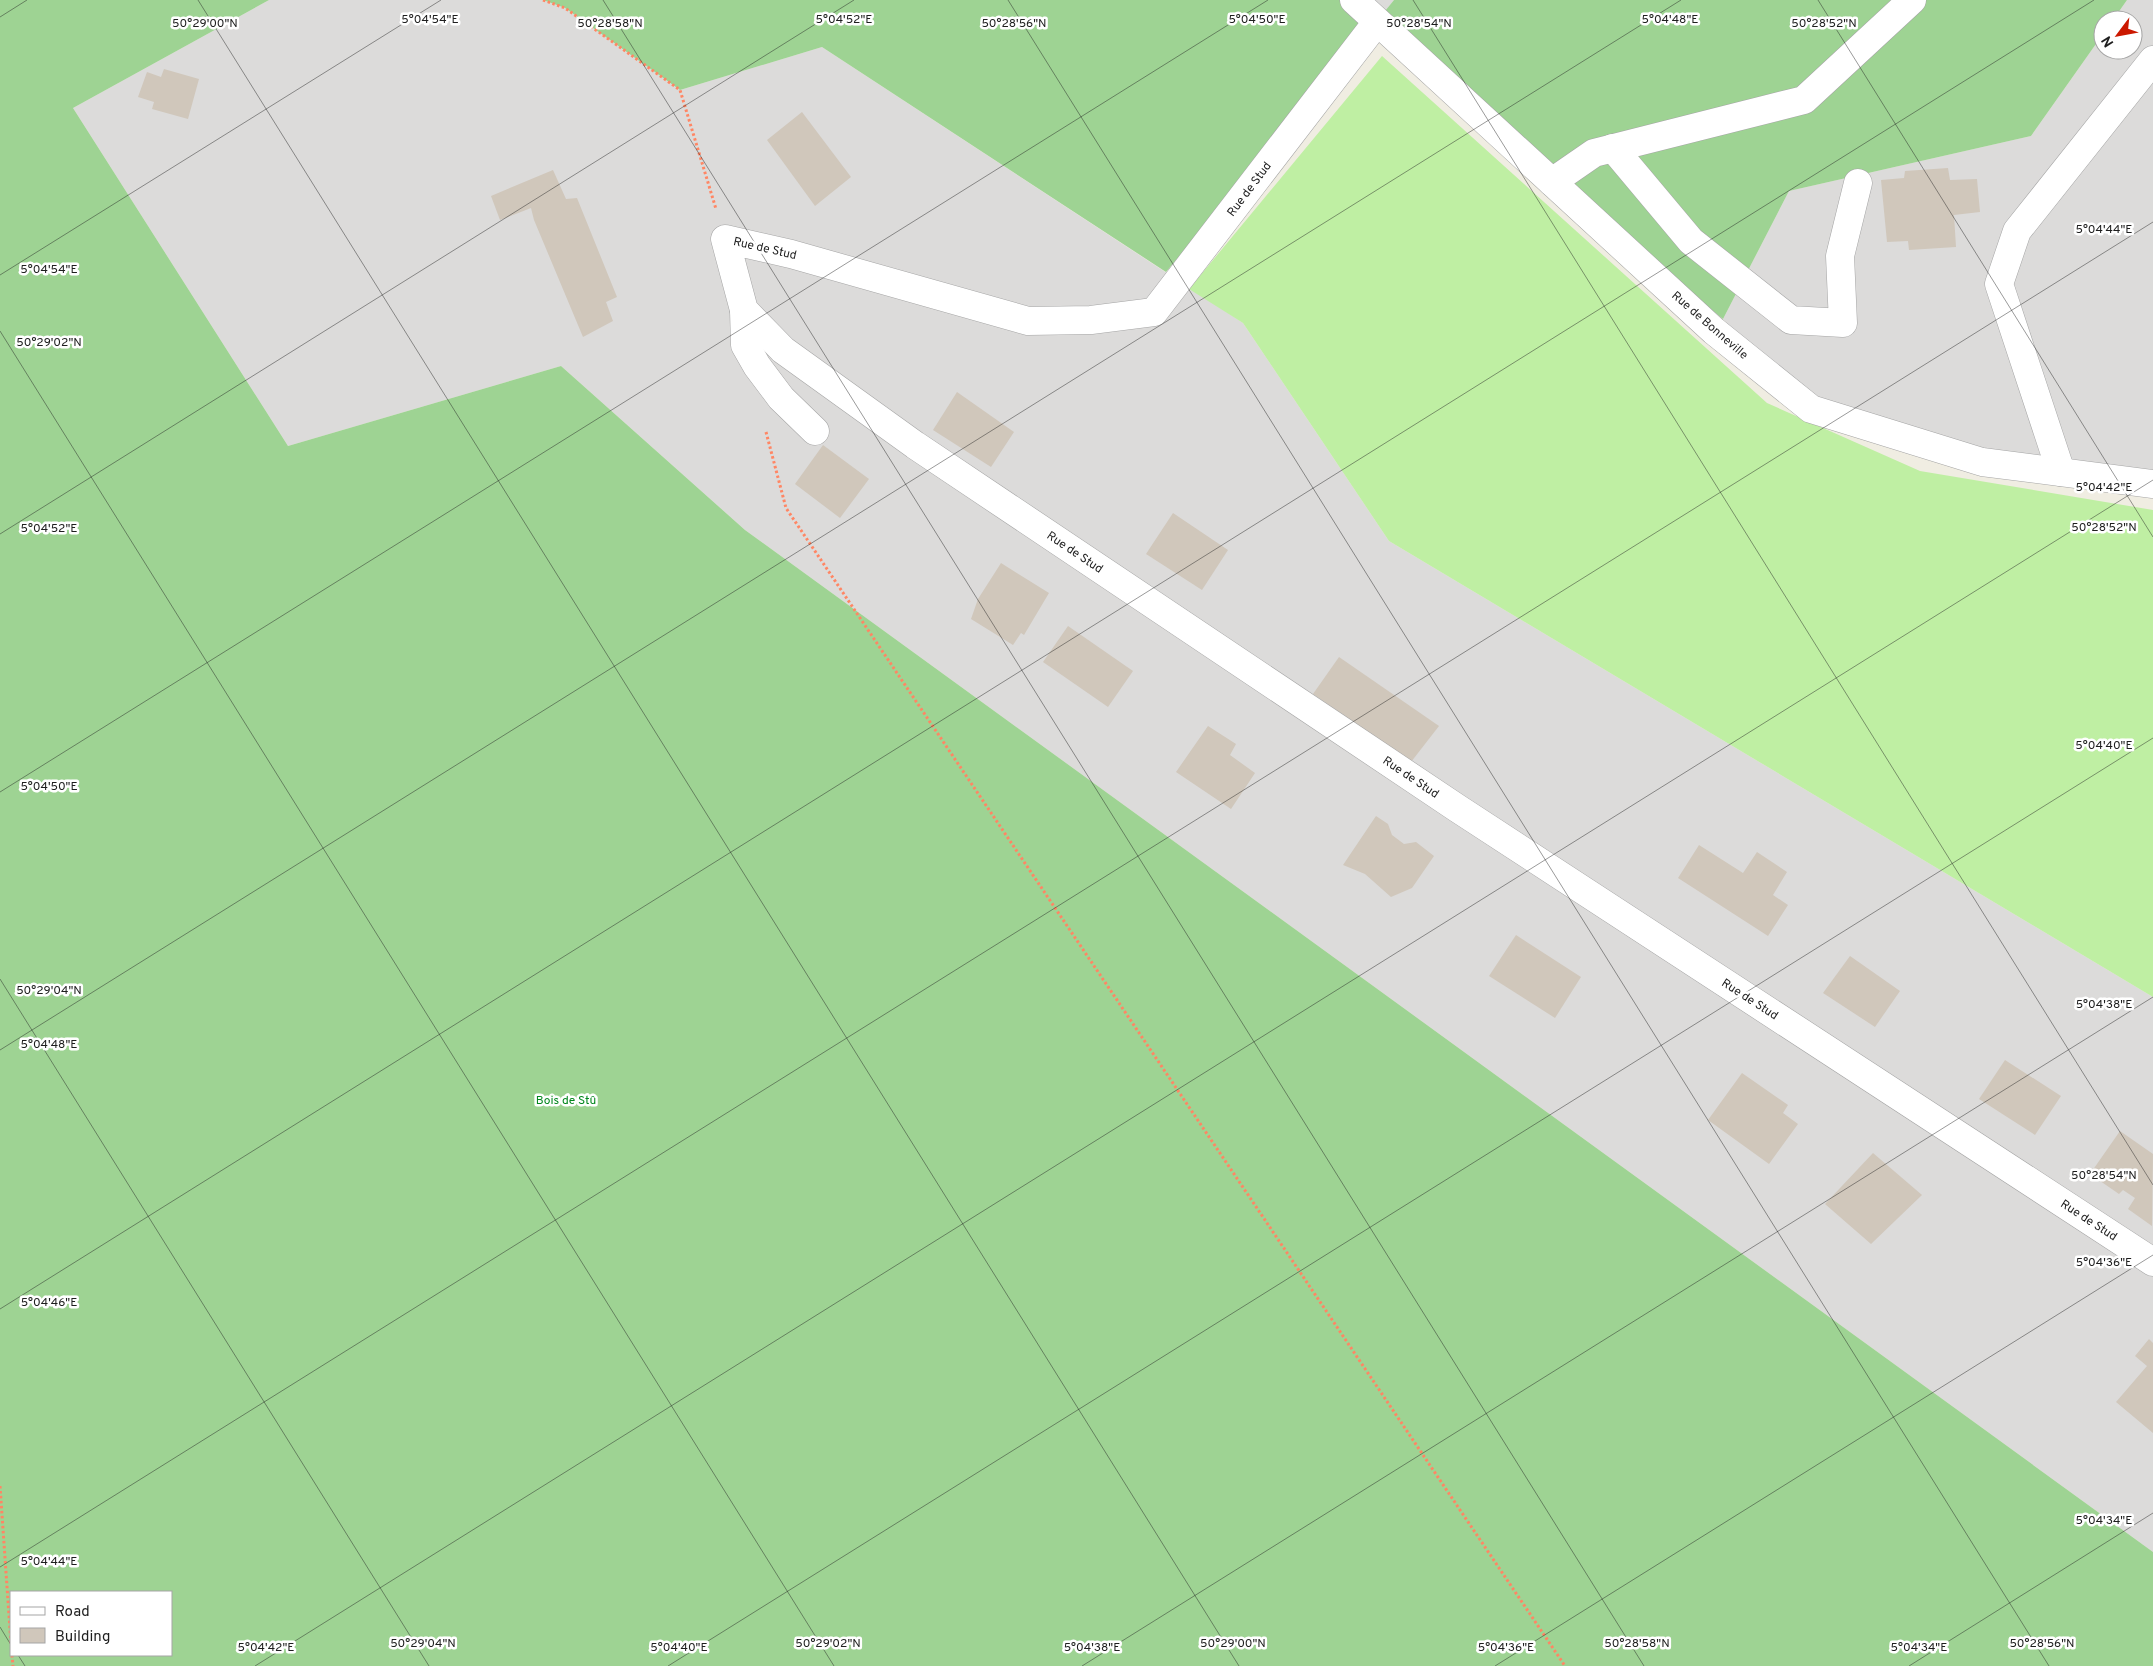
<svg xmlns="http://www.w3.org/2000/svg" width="2153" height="1666" font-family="Overpass,sans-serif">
<rect width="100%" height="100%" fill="#f0ede2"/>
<g fill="#dcdbda">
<path d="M269 0H543L565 8 680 90 822 47 1243 323 1389 541 2153 997V1552L745 530 561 366 288 446 73 108Z"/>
<path d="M1354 0H1394L1377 22Z"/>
<path d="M2127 0H2153V484L1982 462 1811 409 1723 319 1789 191 2031 136 2103 34V50H2133V20H2113Z"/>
</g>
<path fill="#bfefa3" d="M1382 56 1767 403 1920 471 2153 510V997L1389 541 1243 323 1189 289Z"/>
<g fill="#9ed393" fill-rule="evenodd">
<path d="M0 0H269L73 108 288 446 561 366 745 530 2153 1552V1666H0ZM171 1592V1655H11V1592Z"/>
<path d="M543 0H1354L1377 21 1394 0H2127L2113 20H2103V34L2031 136 1789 191 1723 319 1552 182 1377 22 1166 272 822 47 680 90 565 8Z"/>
</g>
<g fill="#d0c7bb">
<path d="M164 69 199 79 188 119 152 109 154 102 138 97 147 72 161 77Z"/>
<path d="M802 112 851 177 815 206 767 140Z"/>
<path d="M1948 168 1950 180 1977 179 1980 212 1954 215 1956 247 1909 250 1908 241 1887 242 1881 180 1904 178 1905 171Z"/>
<path d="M553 170 566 199 577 198 617 297 606 302 613 321 583 337 534 220 531 208 500 220 491 196Z"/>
<path d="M957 392 1014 432 991 467 933 430Z"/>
<path d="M823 445 869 479 840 518 795 484Z"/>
<path d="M1173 513 1228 550 1202 590 1146 554Z"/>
<path d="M1001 563 1049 593 1024 635 1021 633 1013 645 971 619 978 599Z"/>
<path d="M1068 626 1133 671 1108 707 1043 662Z"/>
<path d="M1339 657 1439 726 1411 762 1313 694Z"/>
<path d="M1208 726 1236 744 1230 755 1255 773 1231 809 1176 772Z"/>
<path d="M1376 816 1388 824 1392 835 1404 844 1416 842 1434 856 1412 888 1391 897 1365 874 1343 865Z"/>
<path d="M1699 845 1743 873 1757 852 1787 872 1773 895 1788 905 1768 936 1678 878Z"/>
<path d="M1516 935 1581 977 1555 1018 1489 976Z"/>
<path d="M1850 956 1900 991 1875 1027 1823 993Z"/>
<path d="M2005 1060 2061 1096 2035 1135 1979 1099Z"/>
<path d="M1742 1073 1788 1105 1783 1113 1798 1124 1769 1164 1708 1120Z"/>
<path d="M2120 1131 2153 1154 2152 1226 2128 1209 2135 1198 2123 1190 2119 1194 2090 1174Z"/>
<path d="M1873 1153 1922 1195 1871 1244 1825 1204Z"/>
<path d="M2149 1339 2153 1343V1433L2116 1402 2147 1366 2135 1356Z"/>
</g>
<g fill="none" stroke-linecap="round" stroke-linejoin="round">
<g stroke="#a5a5a5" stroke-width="29">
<g id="minor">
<path d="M1354 0 1714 331 1811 409 1982 462 2153 484"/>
<path d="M1377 22 1154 312 1091 320 1028 321 791 254 725 239 744 310 783 350 915 445 1457 808 2153 1262"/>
<path d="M1613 148 1691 241 1791 320 1843 323 1840 256 1858 183"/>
<path d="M1552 182 1594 153 1804 100 1912 0"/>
<path d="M744 310 745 345 757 366 781 398 815 431"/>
<path d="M2061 472 1999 284 2017 231 2153 60"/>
</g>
</g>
<g stroke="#ff8664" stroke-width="3" stroke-dasharray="2.5 2.5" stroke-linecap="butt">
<path d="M543 0 565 8 680 90 716 209"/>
<path d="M766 432 786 508 1565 1666"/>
<path d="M0 1486 11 1644"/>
<path d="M12 1655 13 1666"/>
</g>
<use href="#minor" stroke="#fff" stroke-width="28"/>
</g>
<path fill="none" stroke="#1e1e1e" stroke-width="1" stroke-opacity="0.45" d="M198 0 1239 1666M603 0 1644 1666M1008 0 2049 1666M1413 0 2153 1185M1818 0 2153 537M0 17 27 0M0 275 441 0M0 331 834 1666M0 534 854 0M0 792 1268 0M0 979 429 1666M0 1050 1681 0M0 1309 2094 0M0 1567 2153 222M0 1627 11 1645M18 1655 25 1666M255 1666 2153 480M668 1666 2153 738M1082 1666 2153 997M1495 1666 2153 1255M1909 1666 2153 1513"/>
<g text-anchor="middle" stroke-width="5" stroke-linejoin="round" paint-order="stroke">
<g font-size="12" fill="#1e1e1e" stroke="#fff">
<text transform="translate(1249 189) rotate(-53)" y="4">Rue de Stud</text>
<text transform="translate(765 248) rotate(13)" y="4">Rue de Stud</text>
<text transform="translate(1710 325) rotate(41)" y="4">Rue de Bonneville</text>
<text transform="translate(1075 552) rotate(34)" y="4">Rue de Stud</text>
<text transform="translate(1411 777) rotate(34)" y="4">Rue de Stud</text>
<text transform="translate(1750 999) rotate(33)" y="4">Rue de Stud</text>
<text transform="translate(2089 1220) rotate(33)" y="4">Rue de Stud</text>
</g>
<g font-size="12" fill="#01861c" stroke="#fff">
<text x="566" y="1104">Bois de Stû</text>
</g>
</g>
<g font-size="12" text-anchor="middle" fill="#1e1e1e" stroke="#fff" stroke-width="5" stroke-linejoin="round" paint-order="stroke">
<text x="430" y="23">5°04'54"E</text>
<text x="844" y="23">5°04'52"E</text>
<text x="1257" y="23">5°04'50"E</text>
<text x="1670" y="23">5°04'48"E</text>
<text x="205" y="27">50°29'00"N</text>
<text x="610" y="27">50°28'58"N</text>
<text x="1014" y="27">50°28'56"N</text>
<text x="1419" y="27">50°28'54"N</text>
<text x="1824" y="27">50°28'52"N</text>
<text x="2104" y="233">5°04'44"E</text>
<text x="49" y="273">5°04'54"E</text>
<text x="49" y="346">50°29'02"N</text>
<text x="2104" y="491">5°04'42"E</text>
<text x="2104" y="531">50°28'52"N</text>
<text x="49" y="532">5°04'52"E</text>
<text x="2104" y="749">5°04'40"E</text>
<text x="49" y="790">5°04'50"E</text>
<text x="49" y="994">50°29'04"N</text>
<text x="2104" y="1008">5°04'38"E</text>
<text x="49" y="1048">5°04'48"E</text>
<text x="2104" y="1179">50°28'54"N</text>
<text x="2104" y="1266">5°04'36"E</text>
<text x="49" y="1306">5°04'46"E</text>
<text x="2104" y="1524">5°04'34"E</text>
<text x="49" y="1565">5°04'44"E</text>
<text x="423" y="1647">50°29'04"N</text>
<text x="828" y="1647">50°29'02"N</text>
<text x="1233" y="1647">50°29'00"N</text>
<text x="1637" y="1647">50°28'58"N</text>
<text x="2042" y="1647">50°28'56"N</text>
<text x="266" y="1651">5°04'42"E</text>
<text x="679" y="1651">5°04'40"E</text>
<text x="1092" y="1651">5°04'38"E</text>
<text x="1506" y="1651">5°04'36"E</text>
<text x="1919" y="1651">5°04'34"E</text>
</g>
<rect x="10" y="1591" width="162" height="65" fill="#ffffff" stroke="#a5a5a5"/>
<rect x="20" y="1607" width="25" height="8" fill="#ffffff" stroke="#a5a5a5"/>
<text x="55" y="1616" font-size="15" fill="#1e1e1e">Road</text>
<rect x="20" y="1628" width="25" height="15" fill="#d0c7bb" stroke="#a5a5a5"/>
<text x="55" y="1641" font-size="15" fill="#1e1e1e">Building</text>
<g transform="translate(2118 35) rotate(238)"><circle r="24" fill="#ffffff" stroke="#a5a5a5"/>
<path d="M0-4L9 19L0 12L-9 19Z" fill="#cb1800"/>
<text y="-8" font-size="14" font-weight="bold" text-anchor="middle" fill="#1e1e1e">N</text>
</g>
</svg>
